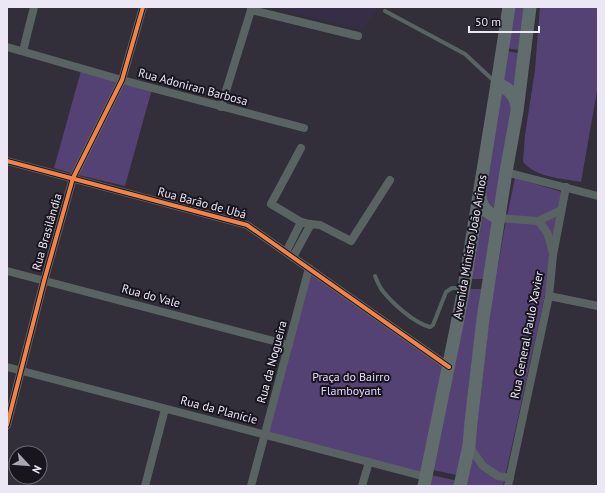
<svg xmlns="http://www.w3.org/2000/svg" width="605" height="493" font-family="'PT Sans',sans-serif">
<rect width="100%" height="100%" fill="#322f3a"/>
<path fill="#362e47" d="M273 7H377L363 30Z"/>
<g fill="#554275">
<path d="M512 7H529L524 51 506 48Z"/>
<path d="M540 7H598V85L581 182C561 178 537 178 523 162L525 135 535 70Z"/>
<path d="M506 51 523 54 486 279H469Z"/>
<path d="M81 71 152 89 125 186 74 174 54 168Z"/>
<path d="M515 178 562 192 544 300 503 486H465L488 323 505 226Z"/>
<path d="M309 268 449 367 426 477 265 435Z"/>
<path d="M469 289H485L461 476 429 469Z"/>
<path d="M431 475 458 481 457 486H429Z"/>
</g>
<g fill="none" stroke-linecap="round" stroke-linejoin="round">
<g stroke="#596462" stroke-width="4">
<path d="M385 11 465 54 495 82"/>
<path d="M375 276C377 281 379 286 382 290 392 303 414 323 430 327L433 325 446 292 452 288H461"/>
</g>
<g stroke="#596462" stroke-width="8">
<path d="M251 10 358 36"/>
<path d="M7 47 122 80 304 128"/>
<path d="M23 51 34 7"/>
<path d="M221 107 252 7"/>
<path d="M7 161 247 225 449 367"/>
<path d="M506 172 598 196"/>
<path d="M499 218 538 221 561 210"/>
<path d="M538 221C548 232 549 236 552 250"/>
<path d="M301 222 309 224 320 225 351 241 390 180"/>
<path d="M286 252 301 222 271 204 301 148"/>
<path d="M293 257 311 224"/>
<path d="M7 271 289 345"/>
<path d="M549 296 598 306"/>
<path d="M7 367 426 477"/>
<path d="M7 425 44 281 73 178 122 80 143 7"/>
<path d="M469 446 483 466 498 476 510 478"/>
<path d="M145 486 165 409"/>
<path d="M251 486 309 268"/>
<path d="M362 486 369 462"/>
<path d="M508 486 549 296 553 255 566 187"/>
</g>
<g stroke="#616d6d" stroke-width="13">
<path d="M497 84C509 88 516 95 517 107"/>
<path d="M480 195C480 207 488 214 499 218"/>
<path d="M424 486 456 329 464 288 497 84 509 7"/>
<path d="M460 486 469 446 471 422 483 319 506 172 517 111 530 7"/>
</g>
<g stroke="#18151e" stroke-width="6">
<g id="cycleway">
<path d="M7 161 247 225 449 367"/>
<path d="M7 425 44 281 73 178 122 80 143 7"/>
</g>
</g>
<use href="#cycleway" stroke="#f48246" stroke-width="4"/>
</g>
<g text-anchor="middle" stroke-width="4" stroke-linejoin="round" paint-order="stroke">
<g font-size="12" fill="#ebe7f4" stroke="#18151e">
<text transform="translate(193 87) rotate(15)" y="4">Rua Adoniran Barbosa</text>
<text transform="translate(202 203) rotate(15)" y="4">Rua Barão de Ubá</text>
<text transform="translate(47 232) rotate(-74)" y="4">Rua Brasilândia</text>
<text transform="translate(470 247) rotate(-80)" y="4">Avenida Ministro João Arinos</text>
<text transform="translate(151 296) rotate(15)" y="4">Rua do Vale</text>
<text transform="translate(527 335) rotate(-79)" y="4">Rua General Paulo Xavier</text>
<text transform="translate(272 362) rotate(-75)" y="4">Rua da Nogueira</text>
<text transform="translate(219 410) rotate(15)" y="4">Rua da Planície</text>
</g>
<g font-size="12" fill="#e4d9fe" stroke="#18151e">
<text x="351" y="381">Praça do Bairro<tspan x="351" dy="14">Flamboyant</tspan></text>
</g>
</g>
<rect width="605" height="493" fill="none" stroke="#ebe7f4" stroke-width="16"/>
<g transform="translate(28 465) rotate(116)"><circle r="19" fill="#18151e" stroke="#6c6974"/>
<path d="M0-3L7 15L0 10L-7 15Z" fill="#aaa7b3"/>
<text y="-6" font-size="11" font-weight="bold" text-anchor="middle" fill="#ebe7f4">N</text>
</g>
<path d="M469 26v6h70v-6" fill="none" stroke="#ebe7f4" stroke-width="2"/>
<text x="475" y="26" font-size="12" fill="#ebe7f4" stroke="#18151e" stroke-width="3" paint-order="stroke">50 m</text>
</svg>
